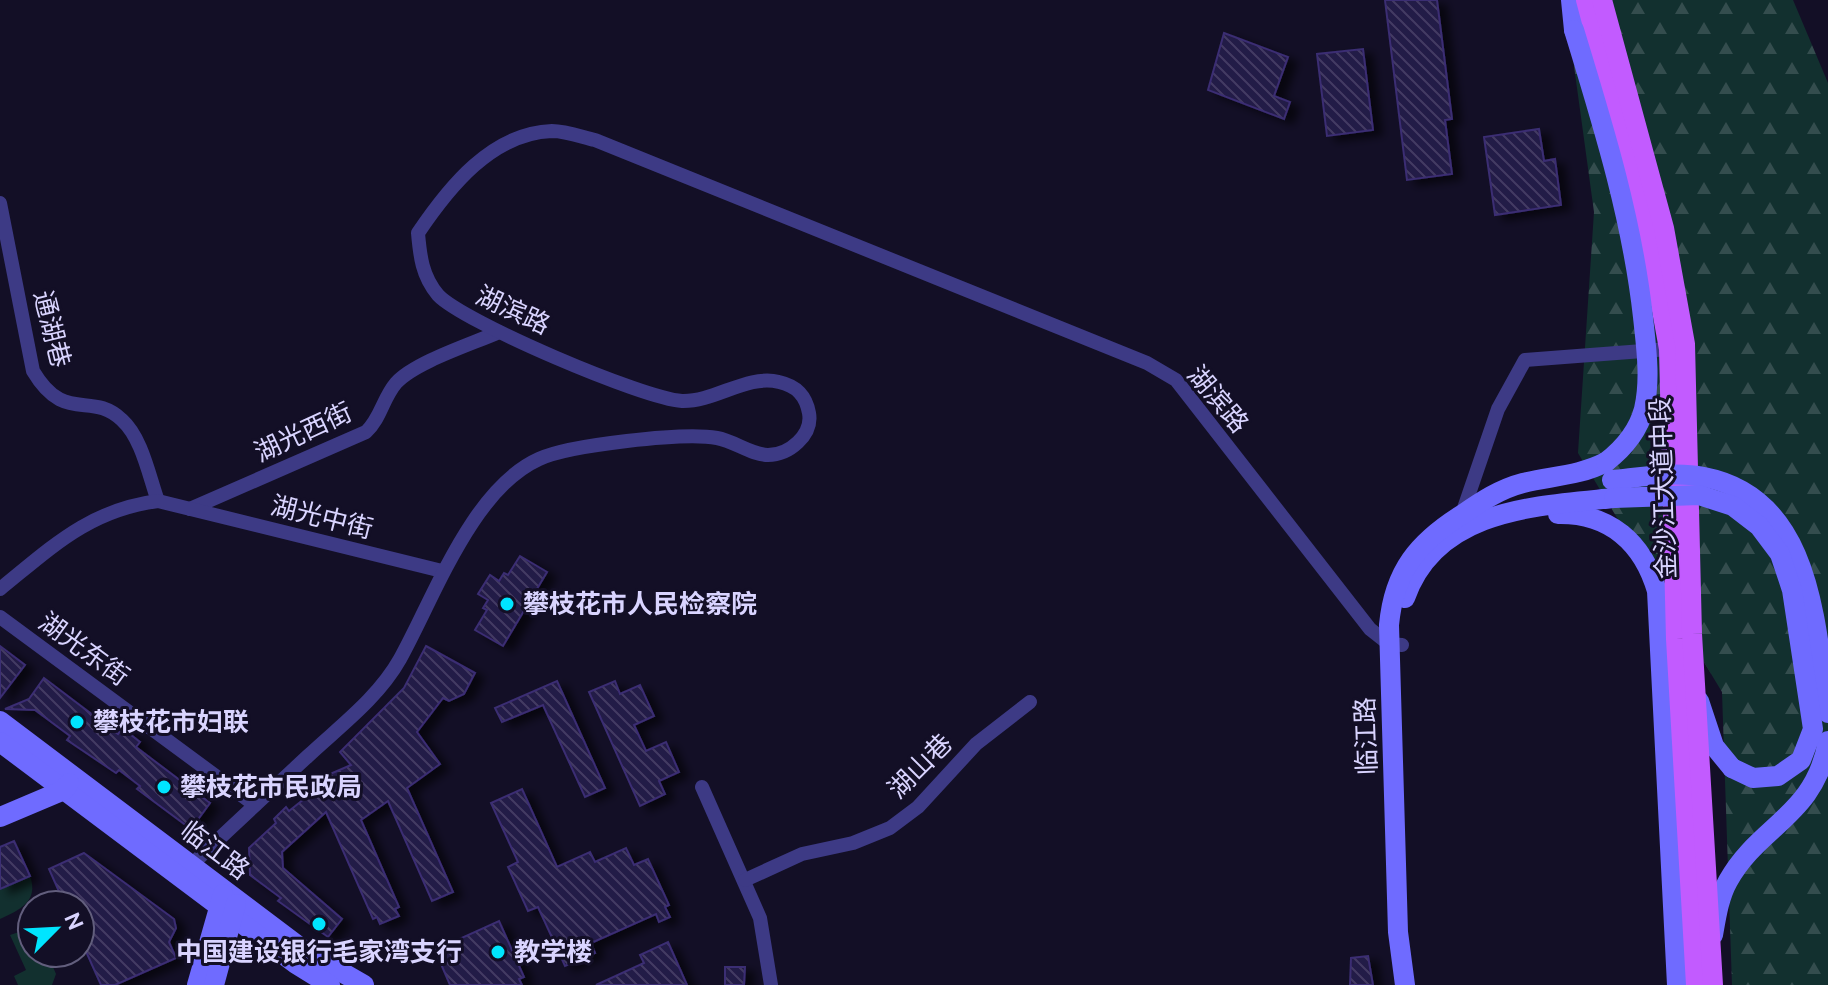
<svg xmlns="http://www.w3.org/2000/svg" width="1828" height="985" font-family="Ubuntu,'Noto Sans SC',sans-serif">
<defs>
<pattern id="forest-firs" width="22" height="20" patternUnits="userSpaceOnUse" patternTransform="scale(2)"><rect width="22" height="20" fill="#12302f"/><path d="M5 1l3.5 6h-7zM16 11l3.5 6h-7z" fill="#344d4e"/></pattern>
<pattern id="building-back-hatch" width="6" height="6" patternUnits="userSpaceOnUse" patternTransform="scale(2)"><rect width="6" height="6" fill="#241b47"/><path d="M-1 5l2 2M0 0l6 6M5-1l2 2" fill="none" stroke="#433b63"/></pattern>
<filter id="shadow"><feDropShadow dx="9" dy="5" stdDeviation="4" flood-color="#0009"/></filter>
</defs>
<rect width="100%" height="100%" fill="#130f26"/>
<path fill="url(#forest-firs)" d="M1565 0H1793L1828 83V985H1732L1722 692 1578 453 1594 212Z"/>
<g fill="#12302f">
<path d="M30 876C39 901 20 910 0 919V889Z"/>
<path d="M19 932 32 934V953H47L56 974 52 985H18L14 976 26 970 10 935Z"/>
</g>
<g fill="url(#building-back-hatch)" stroke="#3b2d73" stroke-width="2" filter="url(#shadow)">
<path d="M1385 0H1437L1452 119 1445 120 1452 174 1407 180Z"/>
<path d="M1224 33 1288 57 1274 96 1290 102 1284 119 1208 90Z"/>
<path d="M1363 49 1373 130 1327 136 1317 54Z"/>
<path d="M1539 129 1544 161 1555 159 1561 205 1495 215 1484 137Z"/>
<path d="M520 556 547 572 503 646 475 630 487 610 483 608 488 600 478 594 490 575 499 581 504 573 508 575Z"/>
<path d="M0 646 25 665 0 698Z"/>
<path d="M426 646 475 673 464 694 449 701 443 698 417 732 440 764 407 788 453 892 432 901 388 801 361 820 399 907 395 909 399 916 380 924 377 917 373 919 326 812 282 852 283 868 342 919 328 937 278 901 281 898 250 875 249 848 276 823 274 819 286 807 289 811 319 787 316 780 351 765 340 752 404 688Z"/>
<path d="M44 678 118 734 122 728 140 742 136 747 210 803 191 829 137 789 140 786 119 770 116 773 67 740 70 736 35 710 5 709 29 699Z"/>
<path d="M557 681 605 788 585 797 543 705 502 722 495 708Z"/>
<path d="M615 681 620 694 640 685 654 716 634 725 646 751 666 742 679 772 659 781 665 794 640 806 589 692Z"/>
<path d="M522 789 557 867 590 852 595 862 626 848 634 865 648 859 669 905 665 907 670 917 659 922 656 914 591 943 595 953 565 966 538 907 528 911 508 867 518 862 491 803Z"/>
<path d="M14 841 30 876 0 889V847Z"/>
<path d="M84 853 174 919 176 928 169 942 176 958 115 985H101L80 938V905H65L49 869Z"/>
<path d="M499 921 524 977 519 979 522 985H450L435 950Z"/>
<path d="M668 942 687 985H596L644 963 640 955Z"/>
<path d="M1368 956 1373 985H1350L1351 958Z"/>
<path d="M725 967H745L744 985H725Z"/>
</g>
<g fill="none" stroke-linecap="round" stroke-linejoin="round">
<g stroke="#3d3a85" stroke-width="14">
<path d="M0 203 33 371C65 425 91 390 122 420 142 438 149 476 158 501"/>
<path d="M190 509 366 432C381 418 383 398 396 383 415 362 472 344 499 332"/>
<path d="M1462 514 1498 409 1525 360 1669 349"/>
<path d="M0 589C52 547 89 510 158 501L442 571"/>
<path d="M0 617 255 805"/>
<path d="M702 787 760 918 771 985"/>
<path d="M186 870C226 832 267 794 308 756 340 726 378 698 400 659 434 598 472 489 539 459 569 445 684 432 717 438 734 441 752 455 768 455 789 455 813 435 809 413 806 396 797 386 779 382 747 374 715 402 682 401 644 399 463 322 438 295 422 276 420 256 418 233 449 187 492 133 552 131 566 131 582 137 595 140L1147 363 1176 380 1370 629 1389 644 1402 645"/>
<path d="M745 880 802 854 853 843 890 828 918 807 976 744 1030 702"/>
</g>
<g stroke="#6f6bff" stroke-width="20">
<path d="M1571 0 1574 30"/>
<path d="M1558 514C1610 513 1643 543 1657 591L1677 985"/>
<path d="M1405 598C1436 509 1535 506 1614 498"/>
<path d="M1699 701 1714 746 1732 768"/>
<path d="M0 721 305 951 364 985"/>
<path d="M0 742 296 964 330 985"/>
<path d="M0 817 64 790 69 783"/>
<path d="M1713 935C1716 918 1719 897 1728 881 1759 825 1815 816 1828 741"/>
<path d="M197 985 223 894"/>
<path d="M214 985 236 904"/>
<path d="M1405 985 1398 932 1389 625C1394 571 1418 542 1463 514 1482 501 1500 489 1523 483 1551 476 1579 476 1606 462"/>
</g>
<g stroke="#c25bff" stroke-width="20">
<path d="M1586 0 1648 233 1669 349 1676 639 1696 985"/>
<path d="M1602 0 1664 228 1685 344 1692 634 1713 985"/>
</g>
<g stroke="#6f6bff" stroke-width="20">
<path d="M1574 30C1603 125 1632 218 1643 317 1646 346 1651 379 1644 409 1638 432 1624 448 1606 462"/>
<path d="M1612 480C1642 477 1674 471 1704 477 1813 498 1815 626 1828 713"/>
<path d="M1614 498 1699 495 1733 506 1759 526 1780 554 1792 590 1813 729 1801 760 1778 776 1753 778 1732 768"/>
</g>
</g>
<g fill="#00e5ff" stroke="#130f26" stroke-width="3">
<circle cx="507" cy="604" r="8"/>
<circle cx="77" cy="722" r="8"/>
<circle cx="164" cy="787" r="8"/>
<circle cx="319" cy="924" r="8"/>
<circle cx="498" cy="952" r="8"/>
</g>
<g text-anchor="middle" stroke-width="6" stroke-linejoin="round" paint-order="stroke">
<g font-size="26" fill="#d9d4ff" stroke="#130f26">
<text transform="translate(513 310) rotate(25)" y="9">湖滨路</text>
<text transform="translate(52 329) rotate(76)" y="9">通湖巷</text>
<text transform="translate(1218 399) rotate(50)" y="9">湖滨路</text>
<text transform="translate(303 432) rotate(-25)" y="9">湖光西街</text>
<text transform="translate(1663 488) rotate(-92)" y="9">金沙江大道中段</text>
<text transform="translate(322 517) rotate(14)" y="9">湖光中街</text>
<text transform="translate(84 649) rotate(36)" y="9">湖光东街</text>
<text transform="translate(1366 736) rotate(-92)" y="9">临江路</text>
<text transform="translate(920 766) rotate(-45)" y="9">湖山巷</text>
<text transform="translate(215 850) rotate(37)" y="9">临江路</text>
</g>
<g font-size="26" font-weight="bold" fill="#d9d4ff" stroke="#130f26" text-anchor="start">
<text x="523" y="613">攀枝花市人民检察院</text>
<text x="93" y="731">攀枝花市妇联</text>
<text x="180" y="796">攀枝花市民政局</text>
<text x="319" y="961" text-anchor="middle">中国建设银行毛家湾支行</text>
<text x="514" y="961">教学楼</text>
</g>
</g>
<g transform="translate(56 929) rotate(66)"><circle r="38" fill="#130f26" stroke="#625e7d" stroke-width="2"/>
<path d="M0-6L14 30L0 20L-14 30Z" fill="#00e5ff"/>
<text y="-12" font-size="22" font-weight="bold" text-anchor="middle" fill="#d9d4ff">N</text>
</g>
</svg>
